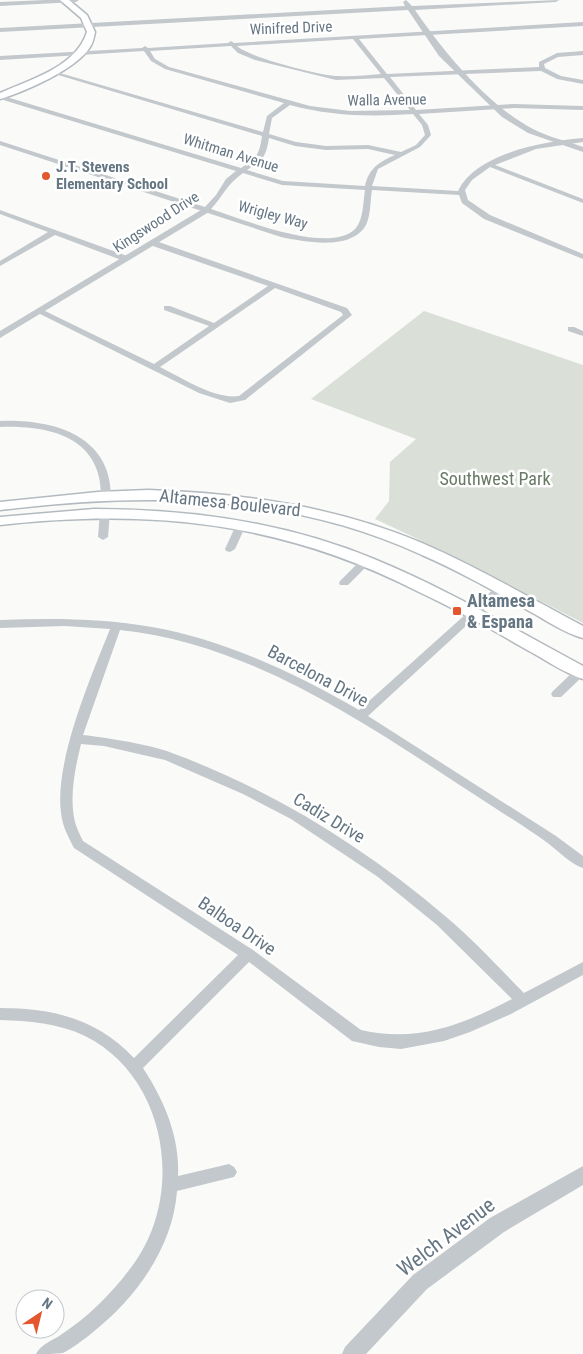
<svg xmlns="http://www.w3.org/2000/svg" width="583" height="1354" font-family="'Roboto Condensed',sans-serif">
<rect width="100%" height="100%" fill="#fafaf8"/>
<path fill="#dadfd7" d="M424 311 583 365V623L437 548 375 519 389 501 390 462 416 439 311 399Z"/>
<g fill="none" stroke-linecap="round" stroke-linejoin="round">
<g stroke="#b3babf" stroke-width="3">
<g id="secondary">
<path d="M60 0H69L87 15 95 32C94 37 93 43 90 47 77 69 24 92 0 99V93C31 79 76 67 87 32L81 18Z"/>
<path d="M148 490C242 493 334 506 422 543 477 567 530 598 583 626V638C564 633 546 620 529 611 494 591 459 571 422 555 288 493 144 492 0 510V502L98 492Z"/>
<path d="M94 509C190 509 285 522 374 559 447 589 514 629 583 666V679C564 673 546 660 529 651 493 630 457 610 419 592 282 522 152 508 0 525V517Z"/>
</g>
</g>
<g fill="#c3c8cc" fill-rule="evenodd">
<path d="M45 0H79L76 2 0 6V2Z"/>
<path d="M583 22V26L359 39 387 74 539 67V62L557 53 583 51V55L558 57 544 64 545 68 561 76 583 80V84L557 79 541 71 390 77 416 110 514 104 583 106V110L514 108 419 114 428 125 431 135 420 147 378 169 372 186 458 191C476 153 545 141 583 138V142L536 149 495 165 583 199V203L490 167 472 180 465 190 468 200 490 215 583 254V259L484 219 462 203 459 195 372 190C370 201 371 215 366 225 351 251 306 242 281 237L0 145V141L205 207 216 195 226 179 236 171 0 99V95L241 168C257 157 259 156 262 136L48 72 53 71 263 132 267 116 284 103 165 69 151 61 144 51 0 60V56L142 48 145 46 148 48 228 43 231 41 234 43ZM353 39 381 74C367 75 352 77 338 76 321 76 248 57 237 46ZM231 46 238 53 255 60 336 80 384 78 410 110 350 111 310 106 169 67 155 59 150 51ZM290 105C330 116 371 117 413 114L422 125 425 135 416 145 401 152 368 145 326 146 296 142 269 134 272 118ZM269 138 295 146 326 150 368 149 395 155C379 162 369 168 365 186L283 181 247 170C263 160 266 157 269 138ZM243 173 282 185 365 190C363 201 364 221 354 230 327 254 242 219 211 209 223 196 227 184 243 173Z"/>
<path d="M0 210 130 257 131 259 124 261 55 235 0 266V261L48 232 0 214Z"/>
<path d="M150 241H156L347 308 352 315 245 400 230 403 199 393 36 312 43 310 154 364 209 326 164 310V306H170L214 323 268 286 150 245ZM275 288 341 312 343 315 239 396C216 400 182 378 160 367Z"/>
<path d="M568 327H574L583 331V336L568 331Z"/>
<path d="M0 421C51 419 110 434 111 495L106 498 101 495C101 437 49 425 0 427Z"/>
<path d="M105 509 110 512 108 537 103 540 98 537 100 512Z"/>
<path d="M241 522 246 525 235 549 230 552 226 551 225 549 236 525Z"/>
<path d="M366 558 370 559 371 561 370 563 348 585H340L339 583 340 581 362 559Z"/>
<path d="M500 586 504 587 505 589 504 591 368 716 556 836 583 856V868C571 864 559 852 549 844 531 831 512 819 492 806 377 732 260 645 120 630L83 735C108 738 149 744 172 753 272 790 364 847 445 916 473 939 498 967 524 993L583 962V975L511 1014 470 1032 444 1041 401 1049 379 1047 352 1041 249 962 143 1068C164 1100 180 1137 178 1176L229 1164 234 1167 237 1172 234 1177 177 1191C173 1248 135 1299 92 1333 83 1340 73 1348 63 1353 56 1354 44 1354 36 1354 41 1344 54 1340 62 1334 91 1315 115 1290 135 1262 185 1191 166 1076 85 1036 58 1023 29 1021 0 1020V1008C53 1008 97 1019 134 1058L238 955 74 848C70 840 65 831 63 823 49 772 91 677 110 629L65 626 0 628V620C51 618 102 618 152 627 225 640 295 673 359 710L496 587ZM81 744 104 746 165 760 243 794 291 819 378 877 437 925 512 999C462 1025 417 1043 361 1030L253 950 83 841C80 835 77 829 75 822 69 797 75 769 81 744Z"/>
<path d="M580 668 583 669V676L561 697H553L551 694 553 691 576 669Z"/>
</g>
<g fill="#c3c8cc" fill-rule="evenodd">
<path d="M406 0 412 6 559 0 556 2 415 10C444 52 486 104 533 129 548 137 567 141 583 147V152L528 133 502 117 439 56 408 10 0 32V28L405 6 403 2Z"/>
<path d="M206 207 210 210 209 212 0 338V331Z"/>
<path d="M583 1166V1185L504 1232 427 1289 366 1354H342L345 1347 413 1275 490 1218Z"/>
</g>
<use href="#secondary" fill="#fff" fill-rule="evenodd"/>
</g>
<g fill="#e4572e" stroke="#fff" stroke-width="2">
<circle cx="46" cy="176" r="5"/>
<rect x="452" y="606" width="10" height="10" rx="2.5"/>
</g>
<g text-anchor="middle" stroke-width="5" stroke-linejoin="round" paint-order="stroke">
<g font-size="15" fill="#657683" stroke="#fff">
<text transform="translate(291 28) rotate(-2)" y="5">Winifred Drive</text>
<text transform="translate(387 100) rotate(-1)" y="5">Walla Avenue</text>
<text transform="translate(231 153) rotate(17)" y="5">Whitman Avenue</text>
<text transform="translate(273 215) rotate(15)" y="5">Wrigley Way</text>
<text transform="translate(156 222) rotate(-33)" y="5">Kingswood Drive</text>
</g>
<g font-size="15" font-weight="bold" fill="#657683" stroke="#fff" text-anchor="start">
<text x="56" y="172">J.T. Stevens<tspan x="56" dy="17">Elementary School</tspan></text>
</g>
<g font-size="18" fill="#687a64" stroke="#fff">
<text x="495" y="485">Southwest Park</text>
</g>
<g font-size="18" fill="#657683" stroke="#fff">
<text transform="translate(230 503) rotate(6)" y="6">Altamesa Boulevard</text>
<text transform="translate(318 676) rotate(28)" y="6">Barcelona Drive</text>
<text transform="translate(329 818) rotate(31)" y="6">Cadiz Drive</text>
<text transform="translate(237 926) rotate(34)" y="6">Balboa Drive</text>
</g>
<g font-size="18" font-weight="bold" fill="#657683" stroke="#fff" text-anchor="start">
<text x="467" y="607">Altamesa<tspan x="467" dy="21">&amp; Espana</tspan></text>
</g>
<g font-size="21" fill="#657683" stroke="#fff">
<text transform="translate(446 1237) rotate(-37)" y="7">Welch Avenue</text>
</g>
</g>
<g transform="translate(40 1314) rotate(35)"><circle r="24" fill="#ffffff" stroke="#c1c8cd"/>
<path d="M0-4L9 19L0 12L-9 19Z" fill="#e4572e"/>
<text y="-8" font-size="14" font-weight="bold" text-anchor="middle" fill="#657683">N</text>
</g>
</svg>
